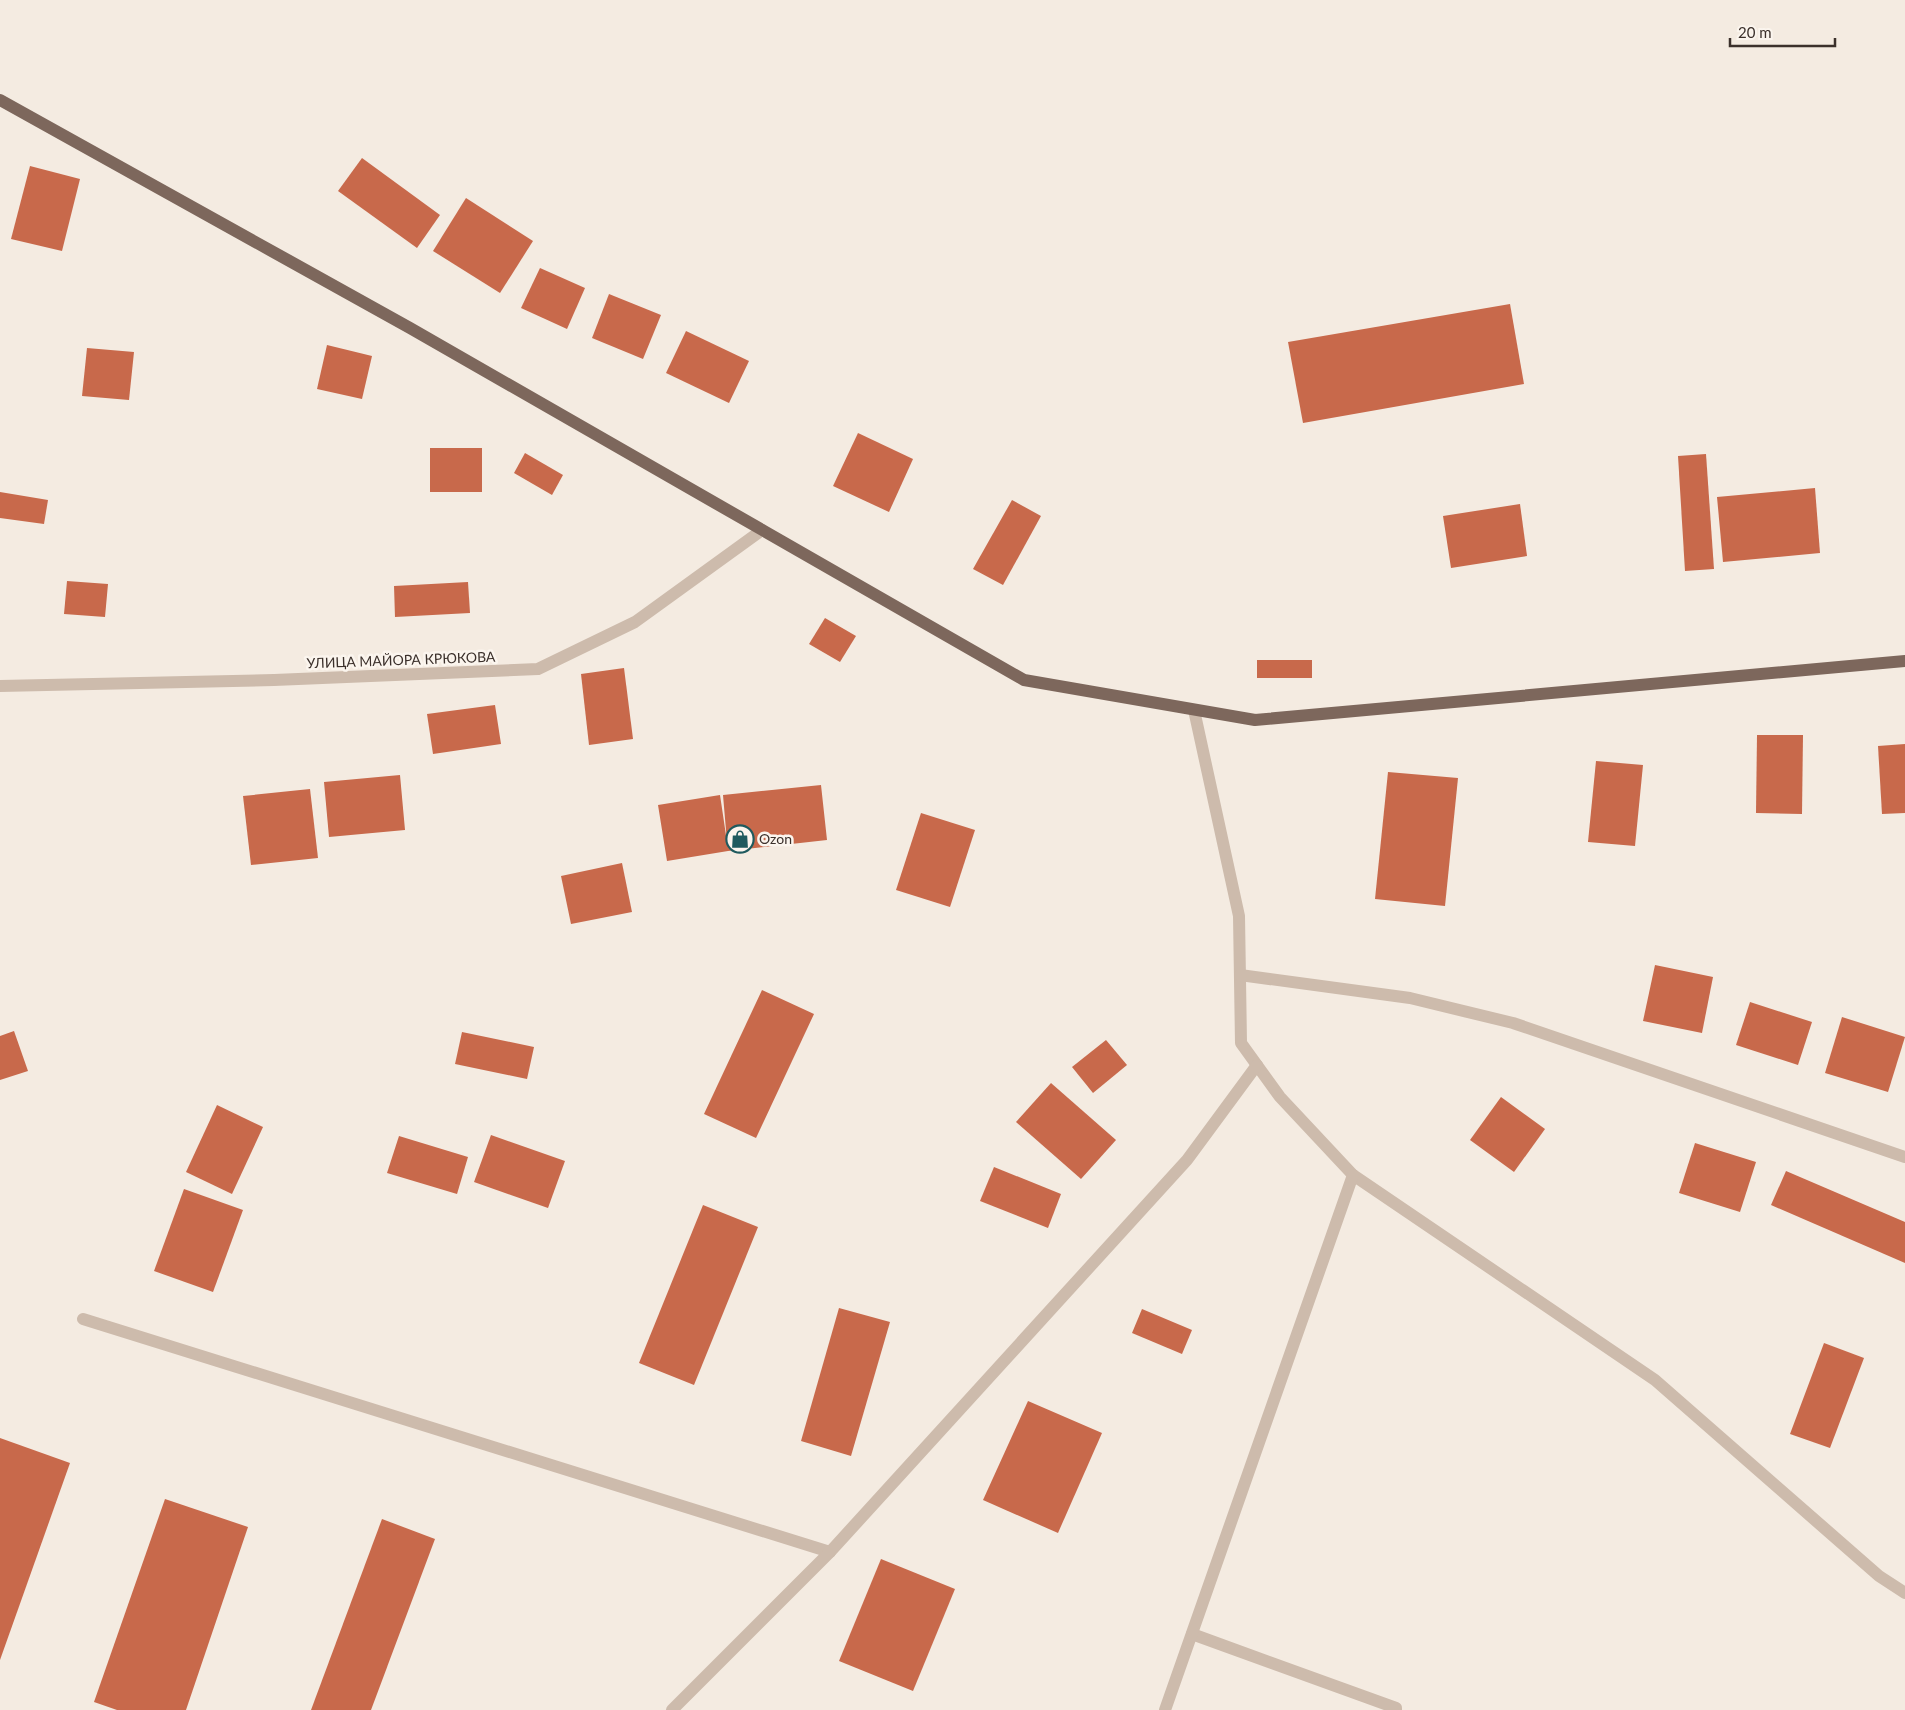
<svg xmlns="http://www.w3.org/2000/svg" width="1905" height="1710" font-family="Lato,sans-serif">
<rect width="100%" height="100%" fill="#f4ebe1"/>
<g fill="#c8694b">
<path d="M362 158 440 215 417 248 338 191Z"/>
<path d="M30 166 80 179 62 251 11 239Z"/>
<path d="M466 198 533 241 500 293 433 251Z"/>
<path d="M540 268 585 288 567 329 521 308Z"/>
<path d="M609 294 661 315 643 359 592 338Z"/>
<path d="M1510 304 1524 384 1303 423 1288 342Z"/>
<path d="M686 331 749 361 729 403 666 373Z"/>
<path d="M327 345 372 356 362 399 317 389Z"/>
<path d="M87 348 134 352 129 400 82 396Z"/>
<path d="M858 433 913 459 889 512 833 486Z"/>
<rect x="430" y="448" width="52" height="44"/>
<path d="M525 453 563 475 552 495 514 473Z"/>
<path d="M1706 454 1714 569 1685 571 1678 456Z"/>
<path d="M1815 488 1820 553 1723 562 1717 497Z"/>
<path d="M0 492 48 500 44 524 0 518Z"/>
<path d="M1012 500 1041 516 1003 585 973 569Z"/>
<path d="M1520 504 1527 556 1451 568 1443 516Z"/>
<path d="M67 581 108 584 105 617 64 614Z"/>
<path d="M468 582 470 613 395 617 394 586Z"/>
<path d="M825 618 856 636 840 662 809 644Z"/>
<rect x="1257" y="660" width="55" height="18"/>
<path d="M624 668 633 739 589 745 581 674Z"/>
<path d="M495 705 501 744 433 754 427 714Z"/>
<path d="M1757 735H1803L1802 814 1756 813Z"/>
<path d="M1905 744V813L1882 814 1878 746Z"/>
<path d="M1596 761 1643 765 1635 846 1588 842Z"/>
<path d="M1388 772 1458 778 1445 906 1375 899Z"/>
<path d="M400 775 405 830 329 837 324 782Z"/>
<path d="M821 785 827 840 728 851 667 861 658 805 720 795 727 842 723 795Z"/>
<path d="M310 789 318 858 251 865 243 796Z"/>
<path d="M921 813 975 830 950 907 896 890Z"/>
<path d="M622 863 632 912 571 924 561 876Z"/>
<path d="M1655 965 1713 977 1702 1033 1643 1021Z"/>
<path d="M762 990 814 1014 756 1138 704 1114Z"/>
<path d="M1750 1002 1812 1022 1798 1065 1736 1045Z"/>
<path d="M1842 1017 1905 1037 1888 1092 1825 1073Z"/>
<path d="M14 1031 28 1071 0 1080V1036Z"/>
<path d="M462 1032 534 1047 527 1079 455 1064Z"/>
<path d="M1106 1040 1127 1065 1093 1093 1072 1067Z"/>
<path d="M1051 1083 1116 1140 1081 1179 1016 1122Z"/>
<path d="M1501 1097 1545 1129 1514 1172 1470 1140Z"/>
<path d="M217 1105 263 1127 232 1194 186 1172Z"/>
<path d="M491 1135 565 1161 548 1208 474 1182Z"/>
<path d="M399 1136 468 1157 457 1194 387 1173Z"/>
<path d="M1695 1143 1756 1162 1740 1212 1679 1193Z"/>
<path d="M994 1167 1061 1194 1048 1228 980 1201Z"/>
<path d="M1786 1171 1905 1222V1263L1771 1205Z"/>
<path d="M184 1189 243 1210 213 1292 154 1271Z"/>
<path d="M703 1205 758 1227 694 1385 639 1363Z"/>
<path d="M839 1308 890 1322 851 1456 801 1441Z"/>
<path d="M1142 1309 1192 1330 1182 1354 1132 1333Z"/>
<path d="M1824 1343 1864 1358 1830 1448 1790 1434Z"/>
<path d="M1028 1401 1102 1433 1058 1533 983 1500Z"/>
<path d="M0 1438 70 1463 0 1660Z"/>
<path d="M165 1499 248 1527 186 1710H117L94 1702Z"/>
<path d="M382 1519 435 1539 371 1710H311Z"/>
<path d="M881 1559 955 1589 913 1691 839 1661Z"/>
</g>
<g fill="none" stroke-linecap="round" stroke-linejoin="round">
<g stroke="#cdbbac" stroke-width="12">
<path d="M0 686 274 680 538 669 635 622 762 530"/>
<path d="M1194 710 1239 916 1241 1043 1280 1097 1353 1175 1655 1380 1879 1576 1905 1593"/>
<path d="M1240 975 1410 998 1513 1023 1905 1157"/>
<path d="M83 1319 830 1552"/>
<path d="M1192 1634 1396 1708V1710"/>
<path d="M672 1710 830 1552 1187 1160 1257 1065"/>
<path d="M1165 1710 1353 1175"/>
</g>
<path stroke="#7d675c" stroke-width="12" d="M0 100 410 328 1024 680 1255 720 1905 661"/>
</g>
<defs>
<g id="shop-ring" transform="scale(1.4375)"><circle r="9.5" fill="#fbf5ee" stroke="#1f5a5e" stroke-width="1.5"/><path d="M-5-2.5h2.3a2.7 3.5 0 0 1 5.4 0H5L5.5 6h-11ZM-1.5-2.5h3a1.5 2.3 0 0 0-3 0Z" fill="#1f5a5e"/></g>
</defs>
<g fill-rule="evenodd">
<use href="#shop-ring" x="740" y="839"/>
</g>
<g text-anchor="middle" stroke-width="5" stroke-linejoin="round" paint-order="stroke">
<g font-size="14" fill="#3b302b" stroke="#fbf5ee">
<text transform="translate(401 660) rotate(-2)" y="5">УЛИЦА МАЙОРА КРЮКОВА</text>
</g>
<g font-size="14" fill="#3b302b" stroke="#fbf5ee" text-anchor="start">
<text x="759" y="844">Ozon</text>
</g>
</g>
<path d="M1730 38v8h105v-8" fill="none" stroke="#3b302b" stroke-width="2.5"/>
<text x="1738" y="38" font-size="15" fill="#3b302b" stroke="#fbf5ee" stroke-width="4" paint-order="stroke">20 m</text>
</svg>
